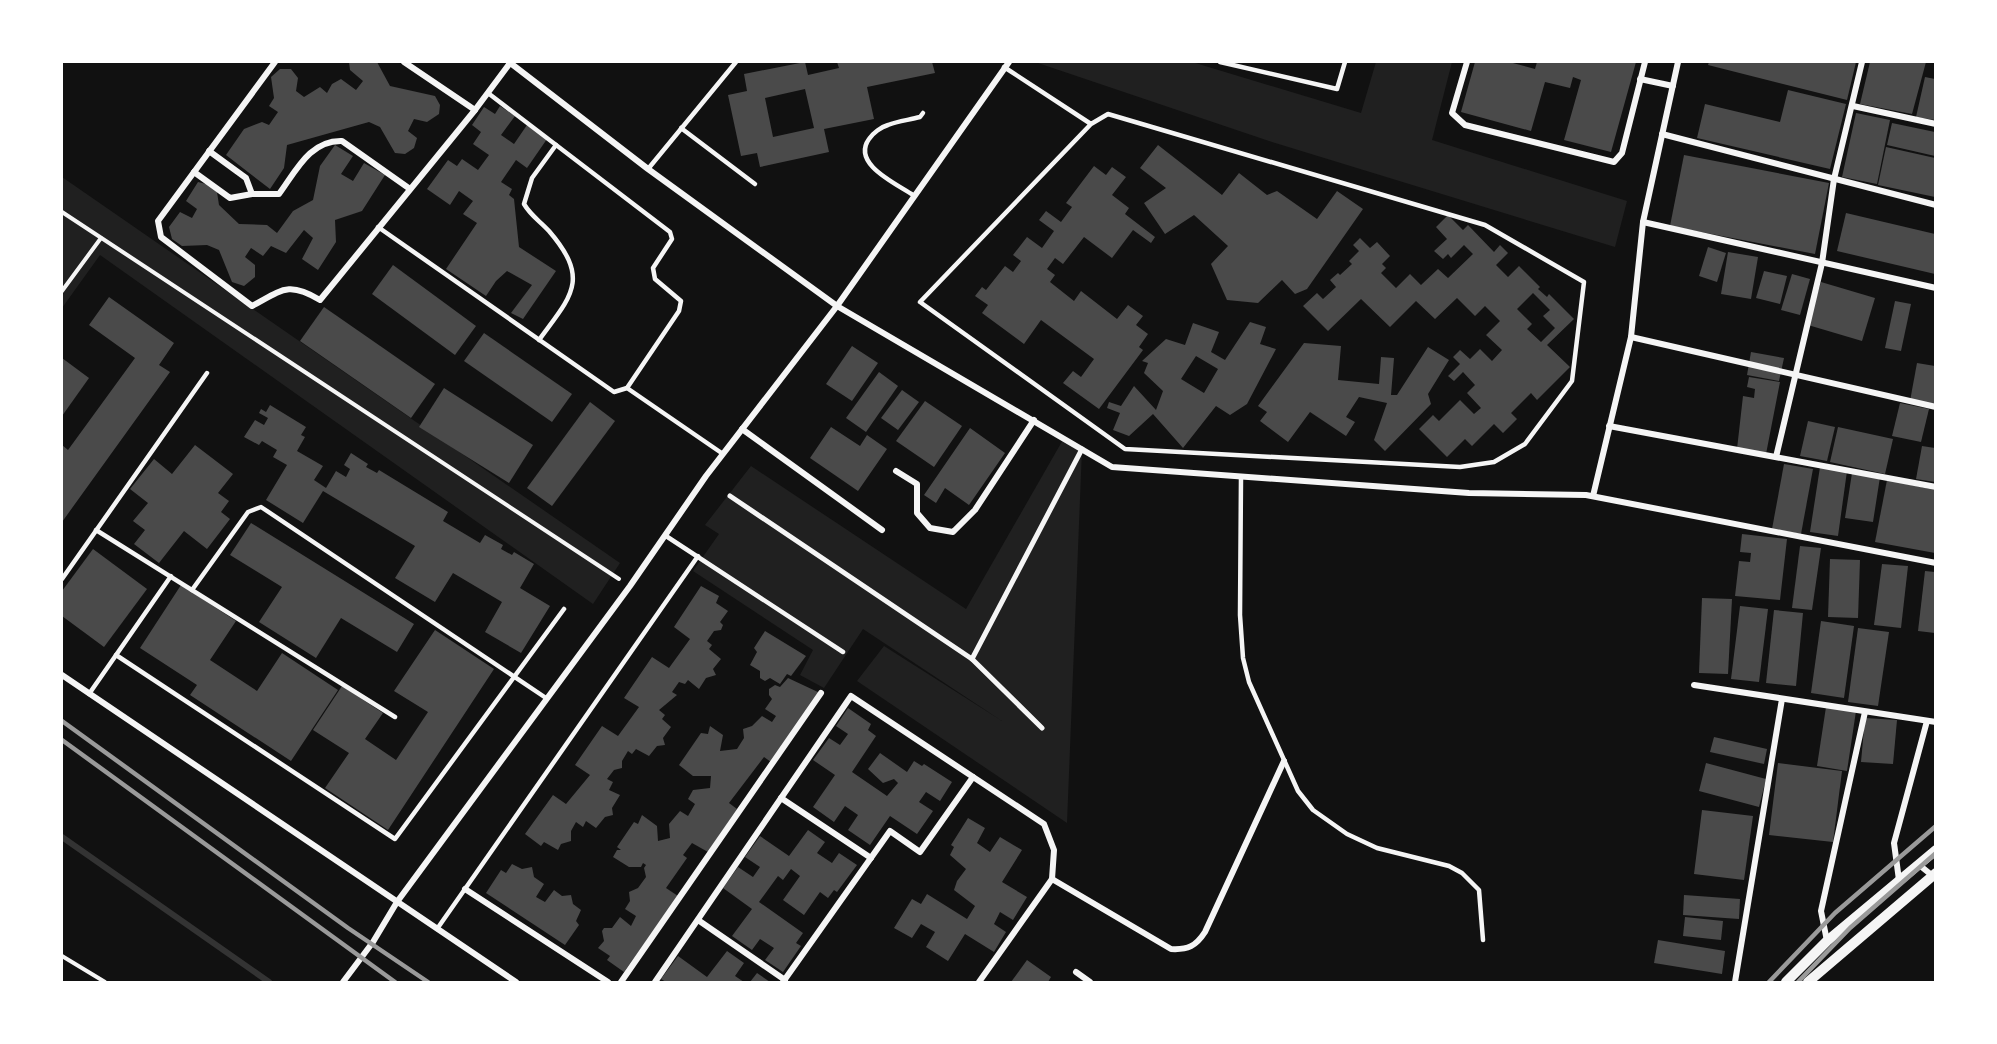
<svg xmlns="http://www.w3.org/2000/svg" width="1997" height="1044" font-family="Barlow,sans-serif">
<rect width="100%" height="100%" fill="#111"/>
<g fill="#202020">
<path d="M1035 62H1192L1361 113 1376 62H1452L1432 140 1627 201 1615 247 1272 142Z"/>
<path d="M62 177 620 563 593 604 100 255 62 308Z"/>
<path d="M1064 438 1082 449 1067 823 857 681 884 646 1002 721 863 629 824 688 800 675 813 650 693 571 719 534 705 525 751 466 966 609Z"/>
</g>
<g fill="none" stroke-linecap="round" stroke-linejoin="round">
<path stroke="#333" stroke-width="6" d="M62 837 269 982"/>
</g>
<g fill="#4a4a4a" fill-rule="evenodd">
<path d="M349 62H377L390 86 435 96 440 105 439 114 427 122 414 119 408 131 417 138 414 148 405 154 395 153 380 127 369 122 287 145 284 168 270 189 226 155 244 129 262 122 269 125 278 112 269 106 274 98 271 77 280 69H291L298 78 296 91 304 97 320 87 327 93 332 84 341 79 356 90 363 81 350 70Z"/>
<path d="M805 62 808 75 839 68 837 62H932L935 73 867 87 874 119 824 129 829 152 760 167 757 153 741 156 728 95 747 91 744 74ZM805 89 814 128 773 137 765 98Z"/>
<path d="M1475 62H1509L1535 69 1537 62H1636L1611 152 1564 140 1581 80 1573 77 1570 88 1545 82 1531 131 1461 112Z"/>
<path d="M1709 62H1856L1847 100 1708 65Z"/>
<path d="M1870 62H1926L1912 114 1860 104Z"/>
<path d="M1925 77 1935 79V120L1916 117Z"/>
<path d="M1788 90 1846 104 1830 169 1697 138 1705 104 1780 122Z"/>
<path d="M500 106 515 116 501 135 514 144 527 125 547 139 527 168 516 160 501 182 512 189 509 195 514 199 519 247 556 271 523 319 511 313 532 285 507 271 496 281 486 296 446 269 477 223 463 214 473 201 459 191 450 205 427 189 448 160 457 166 462 159 478 170 489 155 473 144 481 132 472 125 484 107 495 114Z"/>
<path d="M1856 113 1890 120 1877 184 1842 177Z"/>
<path d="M1892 123 1935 132V156L1887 145Z"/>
<path d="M335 145 353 156 341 174 353 181 364 163 385 175 362 211 335 220 336 242 318 270 302 259 313 238 304 230 286 253 271 246 263 256 251 248 245 257 255 265V277L244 286 232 282 219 250 207 245 182 246 172 239 169 227 180 212 192 218 197 209 186 201 198 182 210 185 217 192 219 205 239 224 267 225 277 233 293 211 313 200 320 166Z"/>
<path d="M1158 145 1222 195 1239 173 1267 195 1277 191 1317 219 1337 191 1363 209 1307 289 1295 294 1282 280 1258 303 1227 300 1211 264 1228 246 1194 215 1165 234 1144 203 1166 188 1140 168Z"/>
<path d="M1886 147 1935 158V197L1878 185Z"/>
<path d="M1684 155 1829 183 1815 254 1670 226Z"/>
<path d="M1094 166 1106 175 1112 167 1126 177 1112 195 1129 208 1125 214 1155 237 1151 243 1133 230 1112 258 1084 237 1063 264 1055 258 1047 269 1055 275 1050 282 1074 301 1081 291 1117 319 1128 305 1143 316 1136 325 1148 334 1139 347 1143 350 1099 409 1063 383 1073 371 1081 377 1094 359 1041 320 1024 344 982 313 988 305 975 296 982 287 986 290 1005 266 1013 272 1021 261 1013 255 1027 237 1042 248 1054 231 1039 220 1046 211 1061 222 1072 207 1066 203Z"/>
<path d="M1846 213 1935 234V274L1837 251Z"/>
<path d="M1448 215 1463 230 1468 225 1494 252 1500 245 1508 253 1496 265 1508 277 1519 266 1540 287 1538 289 1547 297 1549 294 1574 319 1547 345 1570 367 1537 400 1531 393 1511 413 1517 419 1503 433 1494 424 1472 446 1465 439 1447 457 1419 429 1433 415 1439 421 1460 400 1474 414 1481 408 1467 393 1475 385 1463 372 1454 381 1448 376 1460 364 1453 357 1460 350 1470 359 1480 349 1492 361 1502 350 1486 335 1500 321 1485 306 1475 316 1457 298 1435 319 1416 301 1390 327 1361 299 1328 331 1303 306 1317 293 1323 299 1336 287 1330 280 1338 273 1340 275 1352 264 1349 261 1359 251 1353 245 1360 238 1370 248 1377 242 1390 256 1382 264 1386 268 1381 273 1396 288 1410 274 1421 285 1438 269 1448 278 1473 254 1464 245 1451 258 1448 254 1443 259 1434 251 1447 239 1436 227ZM1533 293 1550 310 1543 316 1555 328 1541 342 1527 329 1532 324 1517 309Z"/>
<path d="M1708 247 1726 253 1717 282 1699 276Z"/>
<path d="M1728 252 1758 257 1751 299 1721 294Z"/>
<path d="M393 265 476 326 455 355 372 294Z"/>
<path d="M1764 271 1787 276 1780 304 1756 298Z"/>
<path d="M1792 274 1810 279 1800 315 1781 310Z"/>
<path d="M1821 282 1875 298 1862 341 1808 325Z"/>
<path d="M109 297 174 343 159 365 170 372 62 522V445L68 450 135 358 89 325Z"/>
<path d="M1895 301 1911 304 1901 351 1885 348Z"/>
<path d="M324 307 435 384 411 418 300 341Z"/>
<path d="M1250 322 1266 327 1260 344 1276 349 1247 404 1230 415 1216 406 1183 448 1153 414 1129 436 1113 430 1120 413 1107 408 1109 402 1121 406 1134 386 1156 410 1163 391 1144 373 1148 363 1142 361 1166 339 1185 345 1193 323 1219 332 1211 352 1225 360ZM1196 356 1218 369 1204 393 1181 379Z"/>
<path d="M484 333 572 394 552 422 464 361Z"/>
<path d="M1304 343 1341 346 1338 380 1379 384 1381 357 1394 358 1391 395H1397L1428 347 1449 360 1428 394 1431 404 1385 451 1374 440 1387 403 1359 397 1346 417 1355 422 1346 436 1310 412 1288 442 1260 421 1267 412 1258 406Z"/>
<path d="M852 346 878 363 852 401 826 384Z"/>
<path d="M1751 352 1784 358 1779 381 1747 375Z"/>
<path d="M62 358 89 378 62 416Z"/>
<path d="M1917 363 1935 366V406L1910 401Z"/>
<path d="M879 372 898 386 866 432 846 418Z"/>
<path d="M1749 377 1780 382 1766 454 1737 449 1743 396 1754 398 1755 389 1747 387Z"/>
<path d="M444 388 533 445 509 483 419 427Z"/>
<path d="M902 390 919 402 898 430 881 418Z"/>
<path d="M925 401 962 426 934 467 896 441Z"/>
<path d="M590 402 615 421 552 506 527 488Z"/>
<path d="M1900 403 1929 409 1921 442 1892 436Z"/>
<path d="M270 405 306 427 301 435 305 437 297 451 323 466 314 480 326 488 336 471 346 477 350 469 344 465 351 453 368 464 366 467 377 473 379 470 448 512 443 521 480 543 485 535 503 545 501 549 512 555 514 552 534 564 520 588 550 606 521 653 485 632 502 602 453 573 435 602 395 578 415 546 323 491 303 523 266 500 287 465 273 457 277 450 262 441 259 445 244 437 255 420 264 425 268 418 259 413 261 409 266 412Z"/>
<path d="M1808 421 1835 427 1827 461 1800 456Z"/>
<path d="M831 427 860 446 867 435 887 449 858 491 810 458Z"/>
<path d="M1838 427 1893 439 1885 474 1830 462Z"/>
<path d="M970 428 1005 453 969 505 945 488 936 503 924 495Z"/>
<path d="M195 445 233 474 218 493 229 501 221 512 230 519 207 549 184 531 159 563 134 544 145 530 133 521 148 503 130 489 154 459 172 474Z"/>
<path d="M1922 446 1935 448V482L1916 479Z"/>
<path d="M1784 464 1813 469 1801 534 1772 529Z"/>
<path d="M1820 467 1847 471 1838 536 1810 532Z"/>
<path d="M1852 473 1880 477 1873 522 1845 518Z"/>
<path d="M1887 480 1935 490V553L1875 542Z"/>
<path d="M251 523 414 624 397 652 341 618 316 658 259 622 282 587 230 555Z"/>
<path d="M1742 534 1787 539 1780 600 1735 596 1739 561 1750 562 1751 553 1740 552Z"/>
<path d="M1800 546 1821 548 1812 610 1792 608Z"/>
<path d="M93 549 147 589 104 647 62 616V591Z"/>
<path d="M1830 559 1860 560 1858 618 1828 617Z"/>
<path d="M1882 564 1908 566 1901 628 1874 625Z"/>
<path d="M1925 571 1935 572V633L1918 631Z"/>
<path d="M181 585 236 621 210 660 257 691 282 653 338 690 291 761 190 695 197 685 140 648Z"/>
<path d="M701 586 719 596 716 603 728 611 720 622 723 625 721 630 714 631 707 641 712 645 709 649 721 659 713 669 716 675 706 678 699 689 688 680 685 684 679 682 672 692 677 695 659 710 665 715 662 719 671 727 663 738 665 745 657 746 649 756 636 749 632 754 628 751 622 761V768L614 770 607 779 613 782 609 790 620 795 612 808 613 815 605 817 596 828 586 821 583 827 576 822 571 831V841L561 844 558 850 544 842 541 846 525 834 553 795 566 804 590 775 575 765 602 726 618 736 639 707 624 698 652 657 669 668 690 639 674 627Z"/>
<path d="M1702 598 1732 599 1728 674 1699 673Z"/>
<path d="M1740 606 1768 609 1759 682 1731 679Z"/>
<path d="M1774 610 1803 613 1796 686 1766 683Z"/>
<path d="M1821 621 1854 626 1844 698 1811 693Z"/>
<path d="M1858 628 1889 632 1878 706 1848 702Z"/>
<path d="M435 630 494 669 388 830 325 788 349 753 313 730 342 686 383 713 365 739 396 760 428 712 394 691Z"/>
<path d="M765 631 806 656 791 676 787 674 780 684 770 678 765 681 760 678V671L750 665 757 652 754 648Z"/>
<path d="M788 678 820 693 771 762 764 757 729 803 737 809 708 852 692 843 683 855 687 858 666 888 678 896 624 972 607 960 610 956 598 948 604 941 602 931 604 928H612L620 917 631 926 636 916 625 909 630 901 629 892 638 888 646 877 644 868 646 865 643 863 641 867H629L613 857 617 850H621L617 847 634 822 638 824 642 815 657 826 658 841 670 838 669 824 680 811 688 816 695 804 688 799 693 790 710 788 711 776H693L679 765 701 733 708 734 710 726 723 735 720 751 737 749 744 738 743 729 752 726 762 716 772 722 776 716 765 709 772 699 769 695V689L775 685 780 687Z"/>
<path d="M1826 707 1856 711 1847 771 1817 766Z"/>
<path d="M848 708 871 724 868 730 876 736 852 772 887 796 898 783 894 779 883 783 868 769 880 753 907 772 914 761 922 766 924 764 952 782 940 801 926 792 919 802 933 811 917 834 890 816 870 845 848 830 858 815 845 806 834 822 813 807 835 775 813 760 829 738 840 745 848 734 836 726Z"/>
<path d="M1865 718 1897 720 1893 764 1861 762Z"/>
<path d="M1714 737 1767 749 1764 764 1710 752Z"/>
<path d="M1706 763 1766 779 1759 807 1699 791Z"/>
<path d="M1778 763 1842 771 1833 842 1769 835Z"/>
<path d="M1702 810 1753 816 1744 880 1694 874Z"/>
<path d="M968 818 985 828 977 843 990 852 1000 837 1022 850 1002 882 1027 897 1013 920 1000 912 994 924 1006 932 994 952 965 934 948 961 926 947 935 932 921 924 912 938 894 928 912 899 921 904 927 894 967 919 975 906 954 890 957 881 966 869 950 855 954 847 951 845Z"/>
<path d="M808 830 825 842 817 853 832 863 839 853 857 865 837 892 834 890 828 898 820 892 804 915 783 900 800 876 791 869 783 880 778 876 759 902 803 933 796 943 801 946 783 972 765 960 774 948 760 939 752 950 732 936 752 909 723 888 738 867 753 877 760 867 745 857 760 836 789 856Z"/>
<path d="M512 864 522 869 532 867 534 877 544 884 536 897 545 902 554 890 562 896 571 895 573 904 581 910 576 921 579 925 565 945 486 893 501 870 506 873Z"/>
<path d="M1684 895 1740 899 1739 919 1683 915Z"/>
<path d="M1685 917 1723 921 1721 940 1683 936Z"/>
<path d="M1658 940 1725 951 1722 974 1654 963Z"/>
<path d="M727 951 744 963 735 976 744 982H666L661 979 678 956 707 977Z"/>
<path d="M1027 960 1051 977 1048 982H1011Z"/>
<path d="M757 973 770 982H750Z"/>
</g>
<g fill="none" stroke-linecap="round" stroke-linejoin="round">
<g stroke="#f5f5f5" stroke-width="4">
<path d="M62 212 619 579"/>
<path d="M62 291 101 238"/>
<path d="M62 956 105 982"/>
</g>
<g stroke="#f5f5f5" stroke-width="4.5">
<path d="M1220 62 1337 89 1345 62"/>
<path d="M1004 67 1091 124 1108 114 1485 225 1584 282 1572 381 1525 444 1494 462 1460 467 1125 449 920 302 1091 124"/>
<path d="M681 128 755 184"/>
<path d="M648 169 736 62"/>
<path d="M913 195C897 184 851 164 869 139 873 133 881 127 888 125 898 121 909 120 920 117L923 113"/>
<path d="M378 227 614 392 627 388 679 311 681 301 655 279 653 268 672 239 670 232 488 93"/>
<path d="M539 340C571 296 591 280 549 231 540 221 531 216 524 204L532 178 556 145"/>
<path d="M627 388 723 454"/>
<path d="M1241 477 1240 615 1243 658 1249 682 1298 791 1313 810 1347 834 1377 848 1449 866 1462 873 1479 890 1483 940"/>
<path d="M96 530 395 717"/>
<path d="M666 536 843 652"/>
<path d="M62 579 207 373"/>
<path d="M192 590 248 512 261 507 546 698"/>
<path d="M116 655 395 839 564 609"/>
<path d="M89 694 171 576"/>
<path d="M437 929 698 556"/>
</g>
<g stroke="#f5f5f5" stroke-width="5">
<path d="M730 496 972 659 1042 728"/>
<path d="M972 659 1082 449"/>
</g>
<g stroke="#f5f5f5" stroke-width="6">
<path d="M275 62 158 221 161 237 252 306C282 290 288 281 320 300L475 110 510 63"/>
<path d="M404 62 475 110"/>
<path d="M509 62 648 169 837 306 1112 467 1469 493 1586 495 1936 563"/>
<path d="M1467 62 1452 113 1465 125 1614 162 1622 153 1645 62"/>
<path d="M1640 79 1673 86"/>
<path d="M1853 106 1936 124"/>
<path d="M1662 134 1936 205"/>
<path d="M194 172 230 198 252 194 246 178 209 151"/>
<path d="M252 194H279C296 171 310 140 342 141L410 189"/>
<path d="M1643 222 1936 288"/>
<path d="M1631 337 1936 407"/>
<path d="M1609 426 1936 487"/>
<path d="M742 429 882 530"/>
<path d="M1776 457 1822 263 1834 179 1862 62"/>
<path d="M896 471 917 484V513L930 528 953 532 975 510 1034 420"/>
<path d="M1593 496 1631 337 1643 222 1678 62"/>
<path d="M62 675 516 982"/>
<path d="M1694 685 1936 722"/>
<path d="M781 798 871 858"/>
<path d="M1918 864 1934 877"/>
<path d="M1052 879 1171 949C1188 950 1196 946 1205 932L1284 761"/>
<path d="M1899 880 1894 843 1927 721"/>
<path d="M465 889 608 982"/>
<path d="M698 920 785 980"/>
<path d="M1827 941 1821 911 1865 712"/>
<path d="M1076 972 1090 982"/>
<path d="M343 982 373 942 397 902 630 586 706 476 837 306 1009 62"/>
<path d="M621 982 821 693"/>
<path d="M655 982 851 696 1044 824 1054 850 1052 879 979 982"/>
<path d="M783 982 890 831 920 852 973 777"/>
<path d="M1735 982 1782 699"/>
</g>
<g stroke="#f5f5f5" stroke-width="10">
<path d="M1786 982 1827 941 1936 850"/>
<path d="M1808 982 1936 873"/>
</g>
<g stroke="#9a9a9a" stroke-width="4.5">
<path d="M62 721 348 928 428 982"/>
<path d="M62 740 395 982"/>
<path d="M1769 982 1835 913 1936 826"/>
<path d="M1798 982 1850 928 1936 853"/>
</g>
</g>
<rect width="1997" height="1044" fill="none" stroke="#ffffff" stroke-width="126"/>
</svg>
